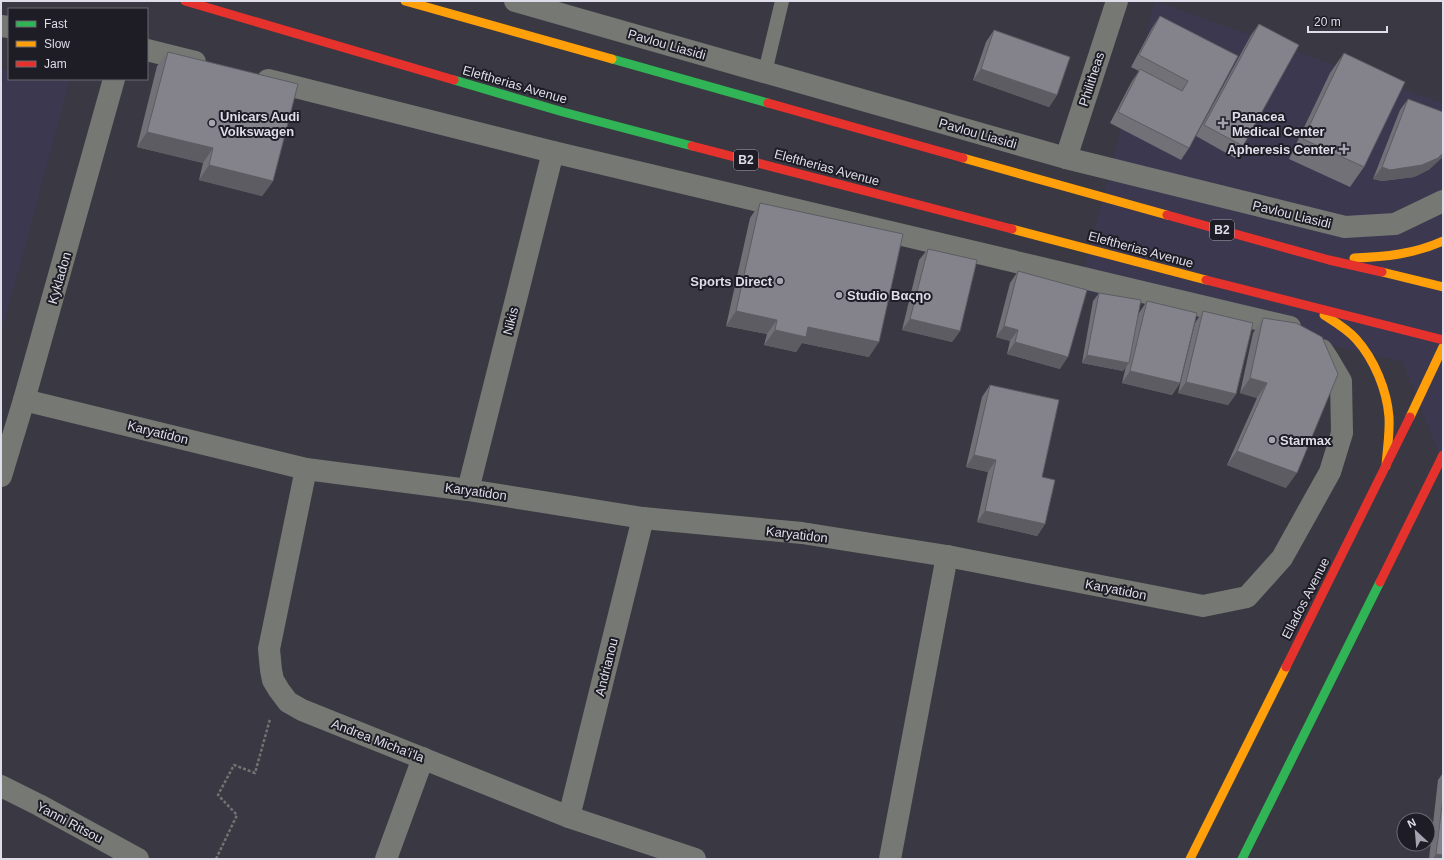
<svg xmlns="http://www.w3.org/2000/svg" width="1444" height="860" font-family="Arial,sans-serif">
<rect width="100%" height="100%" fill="#3a3842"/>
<g fill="#3b384f">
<path d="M1155 1 1443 103V464L1402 361 1078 291Z"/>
<path d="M1 69 9 70V79H70L1 336Z"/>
</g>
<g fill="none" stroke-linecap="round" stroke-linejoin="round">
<path stroke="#717272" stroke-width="2.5" stroke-dasharray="3 2" stroke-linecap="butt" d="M216 859 237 815 218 795 234 765 255 773 270 719"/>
<path stroke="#767873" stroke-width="14" d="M765 72 782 1"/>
<g stroke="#767873" stroke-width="22">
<path d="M515 1 1066 158 1345 227 1395 224 1443 201"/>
<path d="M1 26 9 27"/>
<path d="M147 50 195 62"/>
<path d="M268 80 553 152 1290 327"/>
<path d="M1066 158 1117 1"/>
<path d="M24 400 306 469 468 490 643 518 802 533 947 556 1203 606 1247 597 1282 558 1330 472 1342 433 1341 381 1328 359 1322 350"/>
<path d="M306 469 269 649 271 670 273 680 279 690 288 702 302 710 569 817 695 859"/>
<path d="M1 476 24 400 114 79"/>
<path d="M468 490 553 152"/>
<path d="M1 786 39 805 138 859"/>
<path d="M569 817 643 518"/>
<path d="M386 859 423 758"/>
<path d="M890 859 947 556"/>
</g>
<g stroke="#30b455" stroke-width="9">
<path d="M612 59 768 103"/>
<path d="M454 80 563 112 692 146"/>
<path d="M1242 859 1380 582"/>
</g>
<g stroke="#ff9f0a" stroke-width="9">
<path d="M405 1 612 59"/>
<path d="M963 158 1167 215"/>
<path d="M1012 229 1206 280"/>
<path d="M1354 258C1385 257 1414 254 1443 241"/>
<path d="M1382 272 1443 287"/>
<path d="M1324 315C1335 322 1347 329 1356 339 1374 359 1387 390 1389 417 1390 433 1387 450 1386 466"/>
<path d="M1410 417 1443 347"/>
<path d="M1190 859 1286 667"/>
</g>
<g stroke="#e5322d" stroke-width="9">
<path d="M185 1 454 80"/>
<path d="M768 103 963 158"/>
<path d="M692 146 1012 229"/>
<path d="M1167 215 1329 260 1382 272"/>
<path d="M1206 280 1443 340"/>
<path d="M1380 582 1443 455"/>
<path d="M1286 667 1410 417"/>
</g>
</g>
<g fill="#727178">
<path d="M1160 16 1238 56 1189 148 1181 160 1110 123 1132 81 1139 71 1131 67 1152 28Z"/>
<path d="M1259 24 1243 146 1235 158 1196 136 1251 35Z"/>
<path d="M994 30 1057 95 1049 107 973 80 986 42Z"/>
<path d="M168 52 273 181 262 196 199 180 203 163 137 147 157 66Z"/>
<path d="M1344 53 1364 167 1350 187 1289 159 1330 73Z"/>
<path d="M1408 99 1430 169 1414 177 1382 181 1373 179 1400 110Z"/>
<path d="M760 203 869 357 802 343 796 352 764 345 767 334 726 326 750 218Z"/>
<path d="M928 249 960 331 952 342 902 330 919 260Z"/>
<path d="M1018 271 1060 369 1007 354 1010 341 996 337 1010 283Z"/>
<path d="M1099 293 1134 332 1139 313 1147 301 1180 383 1172 395 1122 383 1126 366 1123 371 1082 363 1093 301Z"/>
<path d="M1203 311 1236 394 1228 405 1178 393 1195 323Z"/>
<path d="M1263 318 1286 488 1227 465 1257 398 1240 393 1253 333Z"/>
<path d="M990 385 1042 477 1045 524 1037 536 977 522 988 472 966 467 982 397Z"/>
<path d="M1443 773V859H1429L1438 780Z"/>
</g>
<g fill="#5c5c62">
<path d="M981 69 1057 95 1049 107 973 80Z"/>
<path d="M147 132 213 148 203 163 137 147Z"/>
<path d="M1443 153V157L1430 169 1414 177 1382 181 1373 179 1382 167Z"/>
<path d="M209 165 273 181 262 196 199 180Z"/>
<path d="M736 311 777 320 767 334 726 326Z"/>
<path d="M910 319 960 331 952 342 902 330Z"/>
<path d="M1004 326 1018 330 1010 341 996 337Z"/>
<path d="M808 327 879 342 869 357 802 343 796 352 764 345 775 330Z"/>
<path d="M1015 342 1068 357 1060 369 1007 354Z"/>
<path d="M1087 355 1129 363 1123 371 1082 363Z"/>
<path d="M1130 371 1180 383 1172 395 1122 383Z"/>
<path d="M1250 378 1267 383 1257 398 1240 393Z"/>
<path d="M1186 382 1236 394 1228 405 1178 393Z"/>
<path d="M1237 451 1297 473 1286 488 1227 465Z"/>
<path d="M974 455 996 460 988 472 966 467Z"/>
<path d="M985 511 1045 524 1037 536 977 522Z"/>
<path d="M1436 854 1443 855V859H1433Z"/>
</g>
<g fill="#84838c" stroke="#5c5c62">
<path d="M1160 16 1238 56 1189 148 1118 112 1140 69 1182 91 1188 81 1139 55Z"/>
<path d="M1259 24 1299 45 1243 146 1204 125Z"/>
<path d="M994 30 1070 57 1057 95 981 69Z"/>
<path d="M168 52 298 84 273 181 209 165 213 148 147 132Z"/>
<path d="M1344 53 1405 82 1364 167 1303 139Z"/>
<path d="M1408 99 1443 112V153L1438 158 1422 165 1390 170 1382 167Z"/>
<path d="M760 203 903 234 879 342 808 327 806 337 775 330 777 320 736 311Z"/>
<path d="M928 249 977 260 960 331 910 319Z"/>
<path d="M1018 271 1087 290 1068 357 1015 342 1018 330 1004 326Z"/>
<path d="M1099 293 1141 300 1129 363 1087 355Z"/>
<path d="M1147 301 1197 313 1180 383 1130 371Z"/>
<path d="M1203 311 1253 323 1236 394 1186 382Z"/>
<path d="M1263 318 1296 323 1322 337 1338 374 1297 473 1237 451 1267 383 1250 378Z"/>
<path d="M990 385 1059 400 1042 477 1055 480 1045 524 985 511 996 460 974 455Z"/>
<path d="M1443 797V855L1436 854Z"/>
</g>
<g fill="#a5a3af" stroke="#1e1d25" stroke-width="1.5">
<circle cx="212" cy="123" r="4"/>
<path d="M1221 117h4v4h4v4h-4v4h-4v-4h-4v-4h4z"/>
<path d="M1342 143h4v4h4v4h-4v4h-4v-4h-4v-4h4z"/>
<circle cx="780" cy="281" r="4"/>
<circle cx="839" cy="295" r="4"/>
<circle cx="1272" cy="440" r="4"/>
</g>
<g text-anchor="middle" stroke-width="4" stroke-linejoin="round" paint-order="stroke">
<g fill="#1e1d25" stroke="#a4a3ae" stroke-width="1">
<rect x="734" y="150" width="24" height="20" rx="3"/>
<rect x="1210" y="220" width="24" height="20" rx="3"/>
</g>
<g font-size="12" font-weight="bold" fill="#dedde9">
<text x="746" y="164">B2</text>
<text x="1222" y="234">B2</text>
</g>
<g font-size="13" fill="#dedde9" stroke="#1e1d25">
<text transform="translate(667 44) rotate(16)" y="5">Pavlou Liasidi</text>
<text transform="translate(1091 79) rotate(-72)" y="5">Philitheas</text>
<text transform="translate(515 84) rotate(16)" y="5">Eleftherias Avenue</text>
<text transform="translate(978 133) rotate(16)" y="5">Pavlou Liasidi</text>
<text transform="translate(827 167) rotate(15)" y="5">Eleftherias Avenue</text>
<text transform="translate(1292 214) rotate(14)" y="5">Pavlou Liasidi</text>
<text transform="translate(1141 249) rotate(15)" y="5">Eleftherias Avenue</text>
<text transform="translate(59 278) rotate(-74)" y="5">Kykladon</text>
<text transform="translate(510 321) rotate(-76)" y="5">Nikis</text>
<text transform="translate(158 432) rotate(14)" y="5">Karyatidon</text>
<text transform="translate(476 491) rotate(8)" y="5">Karyatidon</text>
<text transform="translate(797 534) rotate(7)" y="5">Karyatidon</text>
<text transform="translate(1116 589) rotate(11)" y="5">Karyatidon</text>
<text transform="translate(1305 598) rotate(-63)" y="5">Ellados Avenue</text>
<text transform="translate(606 667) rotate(-76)" y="5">Andrianou</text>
<text transform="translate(378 740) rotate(21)" y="5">Andrea Micha'i'la</text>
<text transform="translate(70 822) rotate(28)" y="5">Yanni Ritsou</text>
</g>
<g font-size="13" font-weight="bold" fill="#dedde9" stroke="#1e1d25" text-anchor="start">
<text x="220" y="121">Unicars Audi<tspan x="220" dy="15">Volkswagen</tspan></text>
<text x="1232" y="121">Panacea<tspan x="1232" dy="15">Medical Center</tspan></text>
<text x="1335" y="154" text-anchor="end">Apheresis Center</text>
<text x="772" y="286" text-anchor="end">Sports Direct</text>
<text x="847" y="300">Studio Βαςηο</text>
<text x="1280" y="445">Starmax</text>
</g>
</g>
<rect width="1444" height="860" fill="none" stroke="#dedde9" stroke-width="4"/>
<rect x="8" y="8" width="140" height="72" fill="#1e1d25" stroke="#6b6a73"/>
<rect x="16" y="21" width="20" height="6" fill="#30b455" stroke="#6b6a73"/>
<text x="44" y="28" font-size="12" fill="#dedde9">Fast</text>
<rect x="16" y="41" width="20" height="6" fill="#ff9f0a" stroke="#6b6a73"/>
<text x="44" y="48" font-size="12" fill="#dedde9">Slow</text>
<rect x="16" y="61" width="20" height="6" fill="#e5322d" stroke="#6b6a73"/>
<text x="44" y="68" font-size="12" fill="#dedde9">Jam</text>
<g transform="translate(1416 832) rotate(334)"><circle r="19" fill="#1e1d25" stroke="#6b6a73"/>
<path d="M0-3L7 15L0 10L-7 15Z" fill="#a5a3af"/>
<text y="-6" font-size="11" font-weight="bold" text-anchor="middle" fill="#dedde9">N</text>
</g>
<path d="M1308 26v6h79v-6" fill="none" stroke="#dedde9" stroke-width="2"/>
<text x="1314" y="26" font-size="12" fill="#dedde9" stroke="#1e1d25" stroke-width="3" paint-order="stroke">20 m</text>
</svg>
